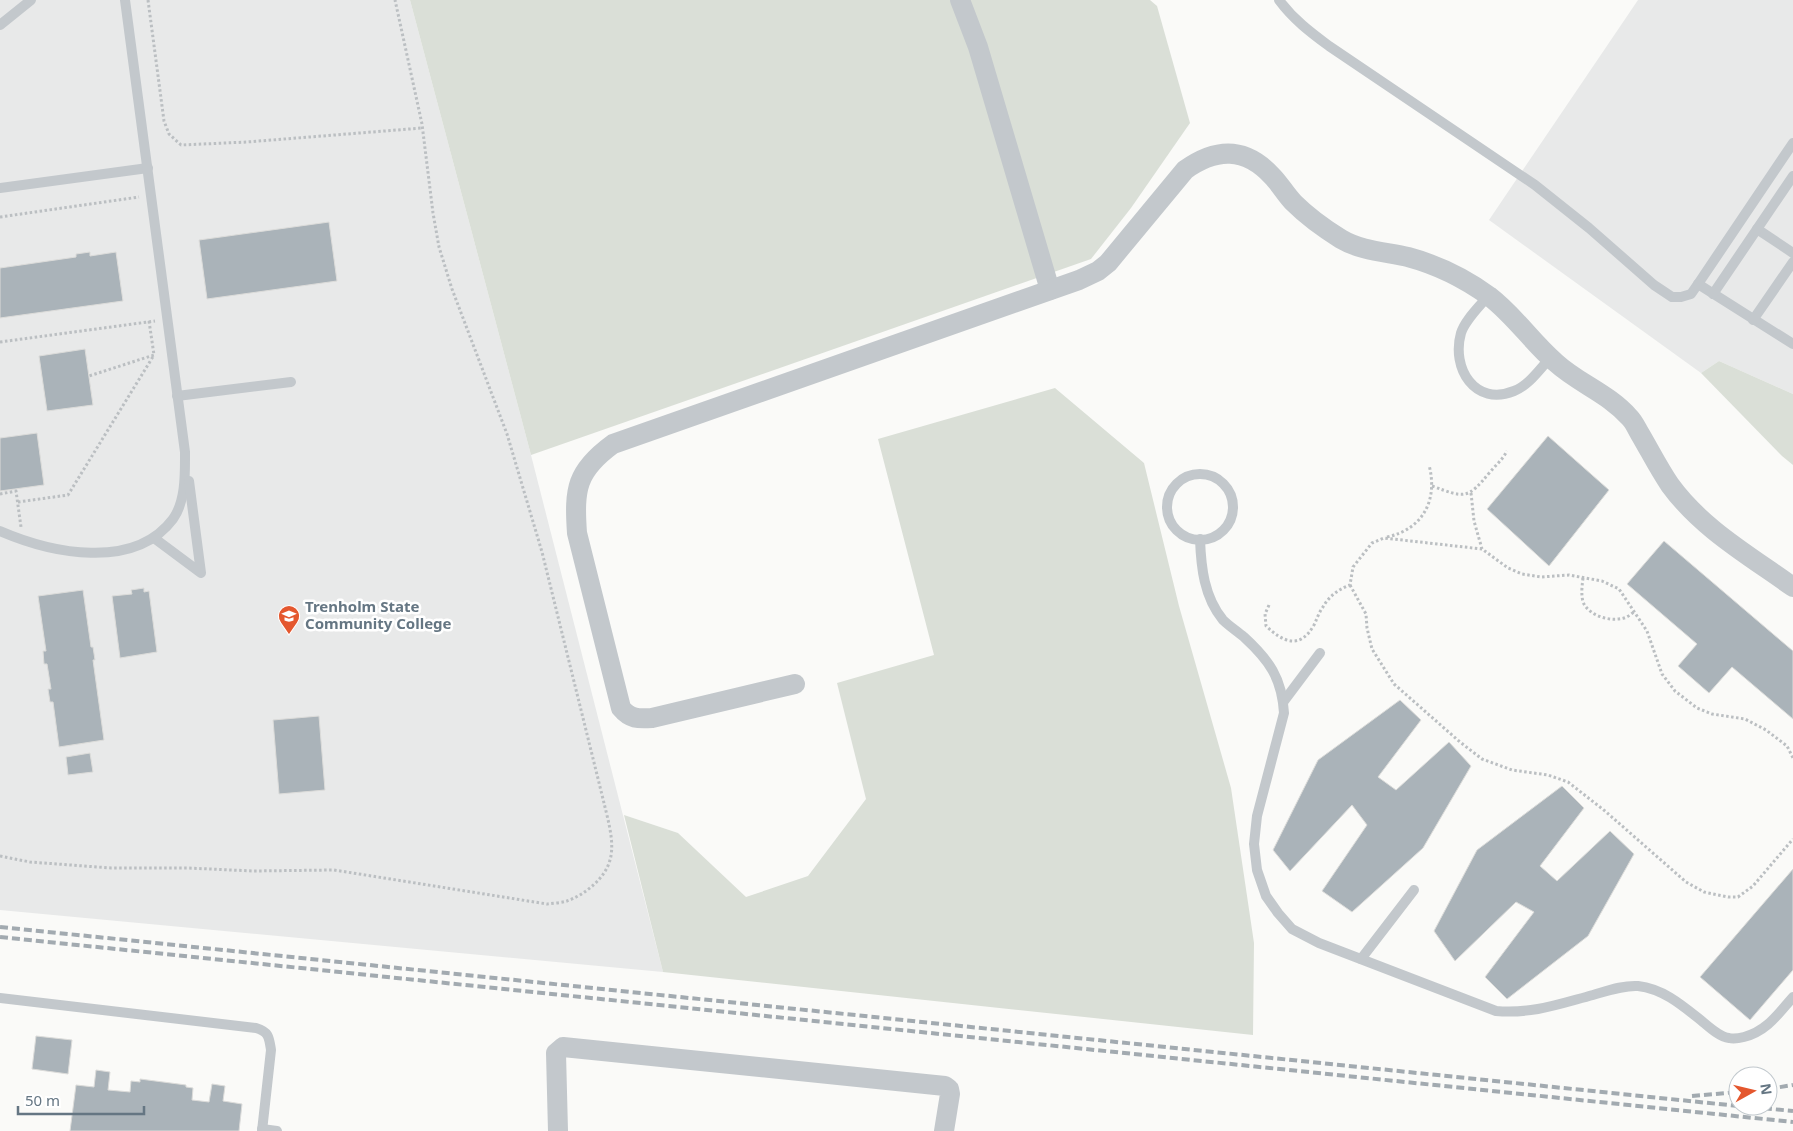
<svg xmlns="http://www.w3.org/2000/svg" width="1793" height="1131" font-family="'Noto Sans',sans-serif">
<rect width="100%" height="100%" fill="#fafaf8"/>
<g fill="#e8e9e9">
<path d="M0 0H410L531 455 663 972 0 910Z"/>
<path d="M1638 0H1793V394L1719 361 1701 373 1489 220Z"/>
</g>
<g fill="#dadfd7">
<path d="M410 0H1150L1157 6 1190 123 1131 208 1091 259 531 455Z"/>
<path d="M1719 361 1793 394V465L1782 456 1701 373Z"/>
<path d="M1055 388 1144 463 1179 606 1231 788 1254 943 1253 1035 663 972 624 815 678 833 746 897 808 876 866 799 837 683 934 655 878 439Z"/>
</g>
<g fill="#aab3b9" stroke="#dcdcda">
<path d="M329 222 337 281 207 299 199 240Z"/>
<path d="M90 252V256L116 252 123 301 0 318V268L76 257V254Z"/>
<path d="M85 349 93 405 47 411 39 356Z"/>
<path d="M37 433 44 485 0 491V438Z"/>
<path d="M1548 436 1609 490 1549 566 1487 509Z"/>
<path d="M1664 541 1793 651V719L1732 667 1709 693 1678 666 1697 644 1627 584Z"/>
<path d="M144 588V592L149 591 157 652 120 658 112 596 132 594 131 590Z"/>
<path d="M83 590 91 647H93L95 660H93L104 740 59 747 53 702H50L48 689H51L47 664H44L43 651H46L38 596Z"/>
<path d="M1400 700 1421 720 1378 777 1396 790 1449 742 1471 766 1423 848 1352 912 1322 891 1367 825 1352 805 1290 871 1273 850 1318 760Z"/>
<path d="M319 716 325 790 279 794 273 720Z"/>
<path d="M90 753 93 772 68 775 66 757Z"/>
<path d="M1562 786 1584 808 1540 866 1557 881 1610 831 1634 854 1588 936 1507 999 1485 977 1534 912 1516 902 1455 961 1434 931 1477 850Z"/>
<path d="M1793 869V970L1750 1020 1700 977Z"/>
<path d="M36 1036 72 1040 68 1074 32 1069Z"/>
<path d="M96 1070 110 1072 108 1090 130 1092 131 1081 140 1082V1079L186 1085V1087L193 1088 192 1100 209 1102 212 1084 225 1086 223 1101 242 1104 239 1131H70L76 1085 94 1087Z"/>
</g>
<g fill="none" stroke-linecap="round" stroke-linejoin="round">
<g stroke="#bbbfc2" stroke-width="3" stroke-dasharray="2.5 2.5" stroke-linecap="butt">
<path d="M148 0 164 121 169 134 181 145 247 142 422 128"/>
<path d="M0 217 139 197"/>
<path d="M149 321 154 355"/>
<path d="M0 342 155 321"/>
<path d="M1432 486C1465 498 1467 500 1490 472 1496 465 1503 459 1507 451"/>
<path d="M1471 493 1474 521 1482 549 1508 568 1522 574 1541 577 1569 575 1602 581 1619 589 1647 631 1662 674 1675 691 1697 708 1712 714 1745 719 1766 730 1787 746 1793 758"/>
<path d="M0 494 16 491 21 527"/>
<path d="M18 502 68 495 154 355 89 376"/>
<path d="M1387 537C1424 529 1438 499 1429 465"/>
<path d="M1583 578C1582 586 1581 594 1583 602 1589 616 1610 622 1624 618 1628 617 1631 614 1634 612"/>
<path d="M1350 585 1366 614 1367 628 1372 649 1394 684 1460 742 1482 759 1512 770 1548 775 1568 782 1605 811 1686 882 1704 892 1728 897H1738L1753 886 1793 839"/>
<path d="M1269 605 1265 614 1266 626C1283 642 1300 650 1314 625 1317 619 1319 612 1323 607 1329 596 1339 589 1350 585L1353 567 1372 543 1384 538 1482 549"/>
<path d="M0 856 30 862 111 868H188L253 871 334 870 547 904C553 903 561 903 567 901 584 895 605 879 610 860 615 843 608 820 604 803L542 552 507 434 452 289 439 247 433 213 422 124 395 0"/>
</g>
<g stroke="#c3c8cc" stroke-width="10">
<path d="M1279 0C1293 19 1310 32 1329 46L1535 185 1589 228 1654 285 1672 297H1681L1691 294 1698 284 1793 143"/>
<path d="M0 25 31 0"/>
<path d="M0 188 148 168"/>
<path d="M1757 229 1793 253"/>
<path d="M1698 284 1793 344"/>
<path d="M1713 294 1793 176"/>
<path d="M1488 296C1479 307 1465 320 1461 333 1451 368 1475 407 1514 391 1529 385 1539 370 1550 358"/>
<path d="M1753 320 1793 262"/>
<path d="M177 396 291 382"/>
<circle cx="1200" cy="507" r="33"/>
<path d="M0 531C51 553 134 571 173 519 186 501 185 473 185 452L125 0"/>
<path d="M154 538 201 573 189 481"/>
<path d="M1200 539C1201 567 1204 597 1223 620 1229 626 1237 631 1244 637 1269 660 1282 678 1284 713L1257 816 1254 844 1257 870 1266 896 1278 913 1292 929 1319 943 1496 1011C1533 1014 1559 1004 1593 995 1607 991 1623 985 1638 986 1664 989 1683 1006 1703 1022 1710 1028 1720 1037 1729 1038 1733 1039 1740 1038 1744 1037 1767 1031 1778 1014 1793 997"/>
<path d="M1284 701 1320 653"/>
<path d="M1361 959 1414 890"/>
<path d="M0 998 256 1028C269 1032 269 1037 271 1050L262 1131"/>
<path d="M262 1129 277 1131"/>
</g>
<g stroke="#c3c8cc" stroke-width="20">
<path d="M960 0 978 47 1050 290"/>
<path d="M795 684 652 718C638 719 630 719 621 708L577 533C574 489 576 471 613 444L1079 280 1098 271 1108 263 1185 170C1216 148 1245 147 1272 176 1280 184 1286 195 1294 203 1308 217 1325 229 1341 239 1361 251 1386 252 1408 257 1438 265 1464 278 1489 296 1515 316 1531 341 1555 362 1579 384 1608 393 1630 418 1634 422 1637 429 1640 434 1650 451 1659 469 1670 485 1702 529 1750 556 1793 587"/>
<path d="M558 1131 556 1053 563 1047 945 1086 949 1089 950 1094 944 1131"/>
</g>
<g stroke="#a2aab0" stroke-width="4" stroke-dasharray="8 4" stroke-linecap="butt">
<path d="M0 927 1738 1106"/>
<path d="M0 937 1793 1122"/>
<path d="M1768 1089 1793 1085"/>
<path d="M1692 1096 1738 1092"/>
<path d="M1740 1106 1793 1111"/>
</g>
</g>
<defs>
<g id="university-pin" transform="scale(1.125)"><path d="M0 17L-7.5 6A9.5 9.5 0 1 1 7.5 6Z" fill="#e4572e" stroke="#fff"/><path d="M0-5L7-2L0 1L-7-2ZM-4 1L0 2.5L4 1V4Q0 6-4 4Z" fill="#fff"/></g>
</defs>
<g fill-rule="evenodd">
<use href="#university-pin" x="289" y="616"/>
</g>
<g text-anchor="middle" stroke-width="5" stroke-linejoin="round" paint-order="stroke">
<g font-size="15" font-weight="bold" fill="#657683" stroke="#fff" text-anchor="start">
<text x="305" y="612">Trenholm State<tspan x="305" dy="17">Community College</tspan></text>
</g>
</g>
<g transform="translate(1753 1091) rotate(82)"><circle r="24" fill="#ffffff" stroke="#c1c8cd"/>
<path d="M0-4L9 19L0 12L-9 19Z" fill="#e4572e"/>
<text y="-8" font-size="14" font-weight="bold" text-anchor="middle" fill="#657683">N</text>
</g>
<path d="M18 1106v8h126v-8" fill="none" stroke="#657683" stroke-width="2.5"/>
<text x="25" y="1106" font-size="15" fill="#657683" stroke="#ffffff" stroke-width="4" paint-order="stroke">50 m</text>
</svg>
